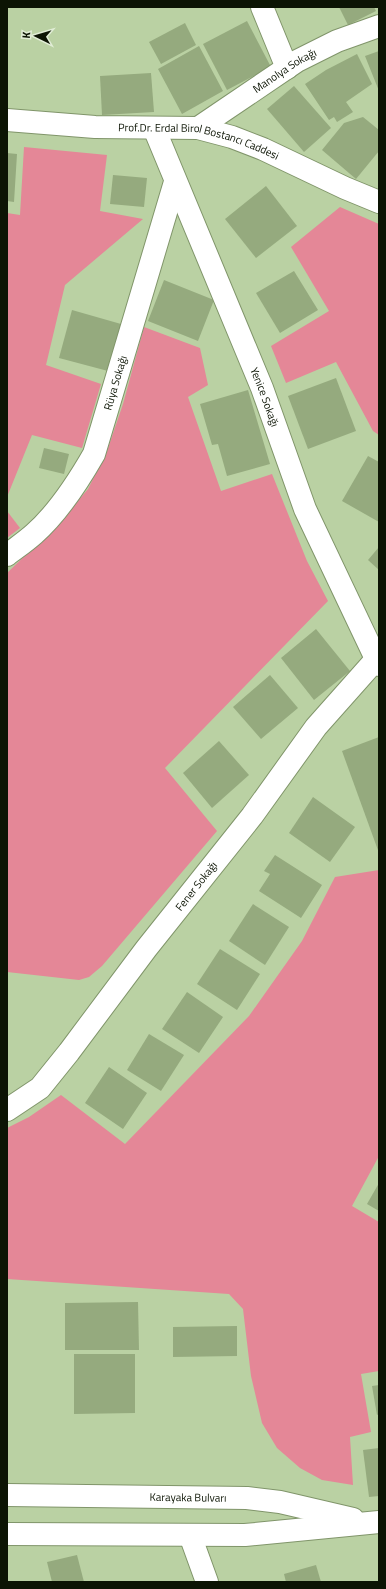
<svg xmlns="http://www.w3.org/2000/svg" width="386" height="1589" font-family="'Titillium Web',sans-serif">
<rect width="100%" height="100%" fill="#bad1a3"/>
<g fill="#e48797">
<path d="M24 147 107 155 100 211 143 219 65 285 46 365 101 384 82 448 32 435 7 497V213L20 215Z"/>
<path d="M340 207 379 224V435L373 431 336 362 286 383 271 346 329 311 291 247Z"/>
<path d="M144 327 200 348 208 385 188 397 221 491 272 474 307 561 328 601 165 768 217 831 102 966 89 977 79 980 7 972V573L59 523 88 489 107 451 123 404Z"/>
<path d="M7 511 20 528 7 538Z"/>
<path d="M379 870V1156L352 1206 379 1222V1371L361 1374 371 1432 350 1437 353 1485 322 1480 300 1468 277 1448 262 1423 251 1376 243 1309 229 1294 7 1279V1128L29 1117 61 1095 125 1144 249 1016 302 941 335 877Z"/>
</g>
<g fill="#95aa7e">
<path d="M339 7H374L376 11 348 25Z"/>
<path d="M247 21 271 67 227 90 203 44Z"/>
<path d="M185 23 196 45 161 64 149 42Z"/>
<path d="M199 46 223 91 182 114 158 69Z"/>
<path d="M379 51V91L365 56Z"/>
<path d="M357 54 372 84 346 102 353 112 337 122 334 117 329 120 305 84 326 70Z"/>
<path d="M151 73 154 112 102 115 100 76Z"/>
<path d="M294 86 331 128 304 152 267 109Z"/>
<path d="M363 117 379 130V151L356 179 322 150 344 123Z"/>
<path d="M7 153 17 154 14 202 7 201Z"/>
<path d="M113 175 147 178 144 207 110 204Z"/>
<path d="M266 186 297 226 256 258 225 219Z"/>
<path d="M294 271 318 310 280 333 256 293Z"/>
<path d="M164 280 214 300 198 341 148 321Z"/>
<path d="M72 310 121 324 108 371 59 358Z"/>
<path d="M336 378 356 431 308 449 288 396Z"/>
<path d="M248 390 270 464 227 476 218 444 212 445 200 404Z"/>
<path d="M44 448 69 454 64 474 39 468Z"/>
<path d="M368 456 379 462V522L342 501Z"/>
<path d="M379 547V570L368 560Z"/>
<path d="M316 629 350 671 314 700 281 658Z"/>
<path d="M270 675 298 708 261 739 233 707Z"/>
<path d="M379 737V853L342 751Z"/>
<path d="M219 741 249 775 212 808 183 773Z"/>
<path d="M313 797 355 827 330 862 289 833Z"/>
<path d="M275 855 322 885 301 918 259 891 270 874 264 871Z"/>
<path d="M253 904 289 927 265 965 229 941Z"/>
<path d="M220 949 260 974 237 1010 197 984Z"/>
<path d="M187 992 223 1017 199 1053 162 1029Z"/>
<path d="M149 1034 184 1055 161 1091 127 1070Z"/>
<path d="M109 1067 147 1093 123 1129 85 1103Z"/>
<path d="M379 1183V1211L367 1204Z"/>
<path d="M138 1302 139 1350H65V1303Z"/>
<path d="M237 1326V1356L173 1357V1327Z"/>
<path d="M74 1354H135V1413L74 1414Z"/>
<path d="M379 1385V1414L377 1415 372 1386Z"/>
<path d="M379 1448V1496L369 1497 363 1450Z"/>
<path d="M77 1555 84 1582H52L47 1562Z"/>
<path d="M316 1565 321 1582H286L284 1574Z"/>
</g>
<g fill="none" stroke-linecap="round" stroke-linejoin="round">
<g stroke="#80956a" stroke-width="24">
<g id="minor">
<path d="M262 7 287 68"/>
<path id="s1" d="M154 128 262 388 305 509 379 665"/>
<path id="s2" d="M198 128 297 61 337 41 379 26"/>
<path id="s3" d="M7 555C16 548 25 542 34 534 59 512 78 482 94 454L175 182"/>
<path id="s4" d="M7 1110 40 1088 69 1052 146 949 252 816 316 727 379 656"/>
<path d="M190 1535 207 1582"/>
</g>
</g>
<g stroke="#80956a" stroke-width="24">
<g id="tertiary">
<path id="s5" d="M7 120 95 127 198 128 232 137 263 149 345 188 379 202"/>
</g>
</g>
<g stroke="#80956a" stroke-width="24">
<g id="secondary">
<path id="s6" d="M7 1495 247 1498 280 1502 353 1519"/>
<path d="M7 1534 245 1535 379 1522"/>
</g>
</g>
<use href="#minor" stroke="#fff" stroke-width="22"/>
<use href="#tertiary" stroke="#fff" stroke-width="22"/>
<use href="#secondary" stroke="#fff" stroke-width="22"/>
</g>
<g text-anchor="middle" stroke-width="3" stroke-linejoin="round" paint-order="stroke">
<g font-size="11" fill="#0c1404" stroke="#e1edd6">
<text dy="4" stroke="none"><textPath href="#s2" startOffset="104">Manolya Sokağı</textPath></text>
<text dy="4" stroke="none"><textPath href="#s5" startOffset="194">Prof.Dr. Erdal Birol Bostancı Caddesi</textPath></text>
<text dy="4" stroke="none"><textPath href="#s3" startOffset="209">Rüya Sokağı</textPath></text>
<text dy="4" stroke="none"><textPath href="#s1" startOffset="291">Yenice Sokağı</textPath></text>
<text dy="4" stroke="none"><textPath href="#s4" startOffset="295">Fener Sokağı</textPath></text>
<text dy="4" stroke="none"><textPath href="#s6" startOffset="181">Karayaka Bulvarı</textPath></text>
</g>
</g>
<rect width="386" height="1589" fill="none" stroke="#0c1404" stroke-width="16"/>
<g transform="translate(36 36) rotate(275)" stroke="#e1edd6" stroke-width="3" paint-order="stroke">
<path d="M0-3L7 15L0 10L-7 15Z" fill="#0c1404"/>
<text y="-6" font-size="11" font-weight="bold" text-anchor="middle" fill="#0c1404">K</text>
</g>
</svg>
